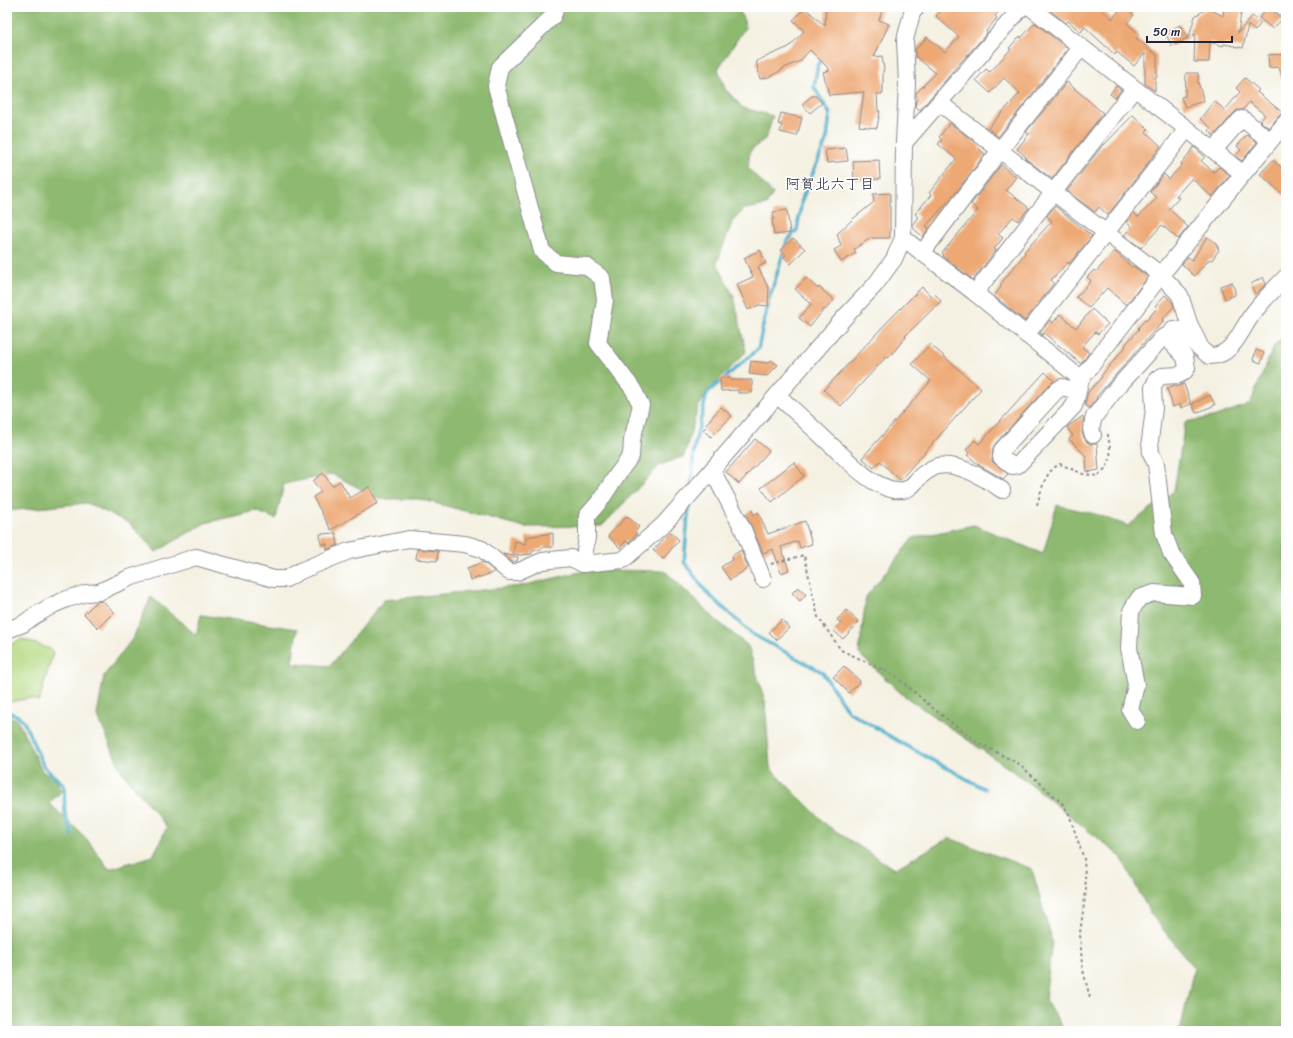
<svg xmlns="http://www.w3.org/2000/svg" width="1293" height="1038" font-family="Sriracha,'Klee One',sans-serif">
<rect width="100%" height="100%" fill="#fff"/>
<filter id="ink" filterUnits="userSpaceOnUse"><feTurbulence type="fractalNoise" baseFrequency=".025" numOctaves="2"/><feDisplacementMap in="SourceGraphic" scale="8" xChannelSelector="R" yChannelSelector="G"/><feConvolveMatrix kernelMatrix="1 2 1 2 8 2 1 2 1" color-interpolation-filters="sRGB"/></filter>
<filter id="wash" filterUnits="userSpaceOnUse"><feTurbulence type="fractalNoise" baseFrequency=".012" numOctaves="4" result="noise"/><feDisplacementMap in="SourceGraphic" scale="16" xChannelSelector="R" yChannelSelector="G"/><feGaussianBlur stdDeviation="0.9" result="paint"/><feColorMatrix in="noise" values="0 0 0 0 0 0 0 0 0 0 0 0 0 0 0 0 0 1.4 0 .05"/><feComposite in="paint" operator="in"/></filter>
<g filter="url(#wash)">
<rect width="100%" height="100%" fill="#f4f1e2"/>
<path fill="#b3d982" stroke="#6a7e5e" d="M22 639 50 649 53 653 39 701 29 698 12 702 7 698V646Z"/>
<g fill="#8eb970" stroke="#586e56">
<path d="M7 7H738L746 26 718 69 725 89 743 108 773 116 766 138 750 151 748 168 773 194 766 205 745 209 732 222 717 263 734 297 746 352 720 378 707 393 698 407 684 456 660 465 602 526 524 527 420 499H380L332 474 284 484 276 519 256 511 205 523 156 552 129 523 87 503 7 511Z"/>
<path d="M1286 334V1031H1176L1181 1027 1194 968 1150 913 1121 857 1024 779 903 695 859 654 866 597 913 538 974 525 1043 554 1057 505 1099 515 1128 526 1174 491 1185 422 1213 417 1250 404 1274 346Z"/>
<path d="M589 570 665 571 716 620 748 646 765 701 770 768 828 826 894 869 949 838 1032 869 1052 941 1045 1000 1065 1031H7V717L17 719 42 771 57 781 62 791 49 803 86 838 109 869 153 856 167 827 122 772 97 715 104 676 133 638 151 597 196 635 201 615 297 629 292 663 330 666 384 600 521 586Z"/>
</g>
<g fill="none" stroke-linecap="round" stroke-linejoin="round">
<g stroke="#4baeca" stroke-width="3.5">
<path d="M691 485 694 448 707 393 758 349 768 303 787 241 797 230 802 199 827 139 830 114 814 87 818 64 823 58"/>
<path d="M689 505 684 562 707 593 752 634 822 672 848 711 903 744 985 789"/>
<path d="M7 712 18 716 23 720 43 765C49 774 57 777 64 785L65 814 72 835"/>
</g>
</g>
<g id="blocks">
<g fill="#eda873">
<path d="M826 7H883L879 20 889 24 874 57 882 56 884 70H883V94H877L878 111H880L877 128 859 126 864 92 829 95 823 72 830 70 810 50 800 61 782 69V70L769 77 760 79 756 61 789 47 804 31 793 20 805 8 825 26Z"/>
<path d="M944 7H1003L995 16 997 18 986 31 987 33 950 74V75L920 110 915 106 916 101 918 98 916 96V93L936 73 915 56V50L927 37 945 52 959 37 936 16Z"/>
<path d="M1050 7H1099L1112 19 1122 7H1125L1134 15 1127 23 1139 34 1136 38 1157 55V77H1155V91L1145 84V53L1134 66 1117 52 1115 55 1085 27 1081 32 1068 21 1066 23 1048 9Z"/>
<path d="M1224 7H1242L1238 33 1252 16 1261 23 1255 31 1248 25 1243 48 1224 44 1223 46 1210 42 1209 62H1194L1195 34 1189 37 1195 16 1208 8 1223 16Z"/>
<path d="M1268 7 1282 19 1273 29 1259 18Z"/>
<path d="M1035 23 1068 49 998 137 988 128 1020 93 1004 78 990 93 976 80 986 69 990 72 1011 49 1009 48 1020 36 1021 38Z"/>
<path d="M1180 25 1188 38 1172 46 1165 33Z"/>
<path d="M1286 54V83L1284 84 1279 67 1269 68 1268 55Z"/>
<path d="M1186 73H1198V82L1204 101 1185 107 1181 97 1185 96Z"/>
<path d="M1245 78 1259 90 1257 92 1283 113 1279 116 1269 128 1260 121 1265 115 1249 102 1243 110H1237L1234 113 1214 136 1209 131 1211 128 1200 119 1214 101 1225 110 1240 92 1236 88Z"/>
<path d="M1067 82 1103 113 1052 179 1025 158 1026 157 1017 149 1029 134 1026 132Z"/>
<path d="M1116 86 1121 90 1115 98 1110 94Z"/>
<path d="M812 96H816L822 103 810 113 802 104Z"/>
<path d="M781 113 802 118 797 136 780 132 782 125 778 124Z"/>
<path d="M1133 115 1148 129 1146 132 1161 146 1108 215 1099 207 1095 212 1067 191 1103 145H1104Z"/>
<path d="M950 123 981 147 979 149 985 154 957 191 926 226 929 228 923 237 913 228V225L919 217 915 214 931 195 929 193 956 159 938 144 942 140 939 137Z"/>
<path d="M1247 135 1257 142 1242 161 1235 156 1241 150 1237 146Z"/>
<path d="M1194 147 1205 157 1201 161 1214 172 1219 167 1230 175 1212 197 1192 178 1176 196 1179 198 1169 209 1188 227 1178 239 1162 225 1141 248 1124 235 1132 227 1126 222 1134 213 1138 217 1157 198 1150 192 1164 174 1169 179 1182 165 1181 164Z"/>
<path d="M846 148 848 161 827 163 825 150Z"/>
<path d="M879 160 880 179 854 180 853 161Z"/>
<path d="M1273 160 1286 171V197L1260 174Z"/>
<path d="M1001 165 1016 177 1006 190 1029 208 1018 221 1013 217 998 234 1003 238 994 249 996 250 973 280 943 256 944 255 942 253 978 210 971 204Z"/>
<path d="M890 193V238H871L854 249 856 253 841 262 834 250 841 246 837 234 854 218 874 202 873 194Z"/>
<path d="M1055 206 1092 236 1069 264 1068 262 1051 280 1054 283 1025 321 994 296 1002 286 1000 285 1025 253 1024 252 1052 221 1047 216Z"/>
<path d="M787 210 790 233 774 235 772 219H774L773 212Z"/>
<path d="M1207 237 1216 243 1219 250 1212 260 1210 259 1194 276 1182 264 1188 257 1192 260Z"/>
<path d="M793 238 805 249 791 264 784 257 786 255 781 250Z"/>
<path d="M760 250 766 263 758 267 769 289 768 306 759 305 748 310 737 284 753 277 744 258Z"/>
<path d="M1114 251 1132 267 1133 266 1148 277 1126 305 1107 288 1089 308 1076 297 1091 281 1087 277 1094 270 1096 272Z"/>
<path d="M1263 277 1266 284 1255 294 1251 284Z"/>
<path d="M806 278 818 289 819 287 834 300 825 310 824 309 810 327 799 318 811 304 795 289Z"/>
<path d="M1232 282 1235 291V295L1225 299 1220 286Z"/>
<path d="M922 287 932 297 935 294 941 301 905 336 906 337 895 350 888 358 887 356 841 406 824 390 889 320Z"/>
<path d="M1165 295 1172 302 1174 306 1162 320 1163 321 1096 397 1097 398 1089 408 1085 405 1088 392 1102 377 1101 376 1126 346 1125 345 1139 329 1138 328 1145 320 1146 321 1157 308 1155 306Z"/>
<path d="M1092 309 1108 324 1098 334 1095 332 1082 347 1089 353 1081 364 1044 333 1042 335 1040 333 1050 320 1053 323 1060 314 1076 328Z"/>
<path d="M930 344 981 389 900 480 880 461 874 468 862 458 931 381 912 364Z"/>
<path d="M1256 350 1264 353 1261 363 1253 360Z"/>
<path d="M771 360 778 365 767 376 749 374 751 361 768 363Z"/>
<path d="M1045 372 1054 381 1048 386 995 444 993 448 992 461 1008 474 1003 479 979 465 967 455 969 453 966 450 975 440 979 444Z"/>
<path d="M720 378H730V380H752V393H738V390L721 391Z"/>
<path d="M1184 384 1191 404 1181 408 1180 404 1173 407 1167 388 1175 385 1176 387Z"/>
<path d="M1210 395 1215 405 1196 413 1192 404Z"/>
<path d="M721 407 732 416 711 437 703 430 707 426 706 424Z"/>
<path d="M1083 416 1084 418 1082 432 1084 438 1087 442 1091 444H1097L1099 470 1087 472 1086 456 1069 439 1073 436 1067 427Z"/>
<path d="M755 439 769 451 739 484 726 472Z"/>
<path d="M794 462 804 476 772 502 761 488Z"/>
<path d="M323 473 332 486 340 481 350 498 369 487 378 503 331 530 313 497 321 492 313 481Z"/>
<path d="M752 510 754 515 758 512 768 534 805 521 812 544 800 548 798 541 781 547 789 570 781 573 773 549 763 553 746 514Z"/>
<path d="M627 516 639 527 635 532 637 534 628 543 626 541 620 548 608 536Z"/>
<path d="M671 532 679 540 663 559 653 550Z"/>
<path d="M336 533 338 545 327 550V544H321L320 534Z"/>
<path d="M553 533V547H542V549L532 551V554L520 555 513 554 515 541 526 544V537Z"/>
<path d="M417 549 438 551 437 561 416 559Z"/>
<path d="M741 550 748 568 730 580 721 567 733 559 732 556Z"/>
<path d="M503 554 518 557 517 561 512 562Z"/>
<path d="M483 562 493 570V573L470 580 467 568Z"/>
<path d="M798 587 806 594 800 601 792 593Z"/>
<path d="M103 601 114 612 98 628 84 614 96 602Z"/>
<path d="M846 610 859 622 843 639 834 631 841 623 837 620Z"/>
<path d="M782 620 789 628 776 640 769 632Z"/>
<path d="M844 666 860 681 849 693 833 677Z"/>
</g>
</g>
</g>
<g filter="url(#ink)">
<use href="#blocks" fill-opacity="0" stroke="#8b8a8e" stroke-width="1"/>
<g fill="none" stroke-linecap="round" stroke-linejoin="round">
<g stroke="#8b8a8e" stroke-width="18">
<g id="minor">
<path d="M556 7 553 16 500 67 496 86 542 251 556 263 586 266 602 278 605 300 598 343 633 389 641 405 632 440 631 456 617 475 600 501 587 516V537L583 564"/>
<path d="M1283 7 1286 8"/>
<path d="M940 103 1053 192 1161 275 1180 295 1189 323 1199 344"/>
<path d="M904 143 1022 7"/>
<path d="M1214 150 1241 119H1243L1270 141"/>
<path d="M1243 174 1286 122"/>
<path d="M903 238 975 293 1081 379 1161 275 1243 174 1187 129 1030 7"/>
<path d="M922 253 1000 150 1081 48"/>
<path d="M975 293 1134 89"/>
<path d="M1026 335 1187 129"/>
<path d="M1078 391 1062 387 1055 392 1002 450 1001 457 1012 466 1018 465 1074 406 1076 400 1081 379"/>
<path d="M777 395C795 411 812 427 829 443 847 459 870 486 895 490 911 492 912 484 922 475 926 472 933 467 938 466 958 462 986 479 1002 490"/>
<path d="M1093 435 1091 429 1094 417 1115 390 1163 337 1168 336"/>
<path d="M712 470 743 529 763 579"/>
<path d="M7 630 23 624 34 616 53 605 67 599 87 593 99 592 129 578 196 557 274 579H286L300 571 349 551 409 539 465 544 482 549 509 572H517L542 561 571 558 583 564 623 560 663 525 712 470 844 318 875 285 894 259 903 238 904 143 907 83 905 40 912 13 917 7"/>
<path d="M1137 721 1130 710 1136 685 1129 648 1131 611 1139 598 1154 593 1193 596 1192 583 1171 553 1164 534 1156 464 1151 453 1150 441 1154 408 1153 387 1157 379 1162 376 1179 375 1184 372 1187 368 1185 357 1170 341 1168 336 1173 329 1179 330 1209 356C1234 357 1241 328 1254 312 1263 300 1275 288 1286 277"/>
</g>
</g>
<g stroke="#8b8a8e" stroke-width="2" stroke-dasharray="3 3" stroke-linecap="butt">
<path d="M1037 505C1042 489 1044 472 1060 464L1083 474 1098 476C1114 461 1111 455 1108 435L1106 433"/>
<path d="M771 564 804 555 818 617 841 650 894 675 934 709 957 727 977 742 1019 764 1062 803 1069 814 1084 859 1086 890 1080 933 1082 966 1090 998"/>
</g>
<use href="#minor" stroke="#fff" stroke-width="16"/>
</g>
</g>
<g text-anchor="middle" stroke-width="3.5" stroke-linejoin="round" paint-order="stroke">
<g font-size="15" fill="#22223b" stroke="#fff">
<text x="830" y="189">阿賀北六丁目</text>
</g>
</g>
<rect width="1293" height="1038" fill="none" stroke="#fff" stroke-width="24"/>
<path d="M1147 36v6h85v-6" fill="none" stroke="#22223b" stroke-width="2"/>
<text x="1153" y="36" font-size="12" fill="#22223b" stroke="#ffffff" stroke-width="3" paint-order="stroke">50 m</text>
</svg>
